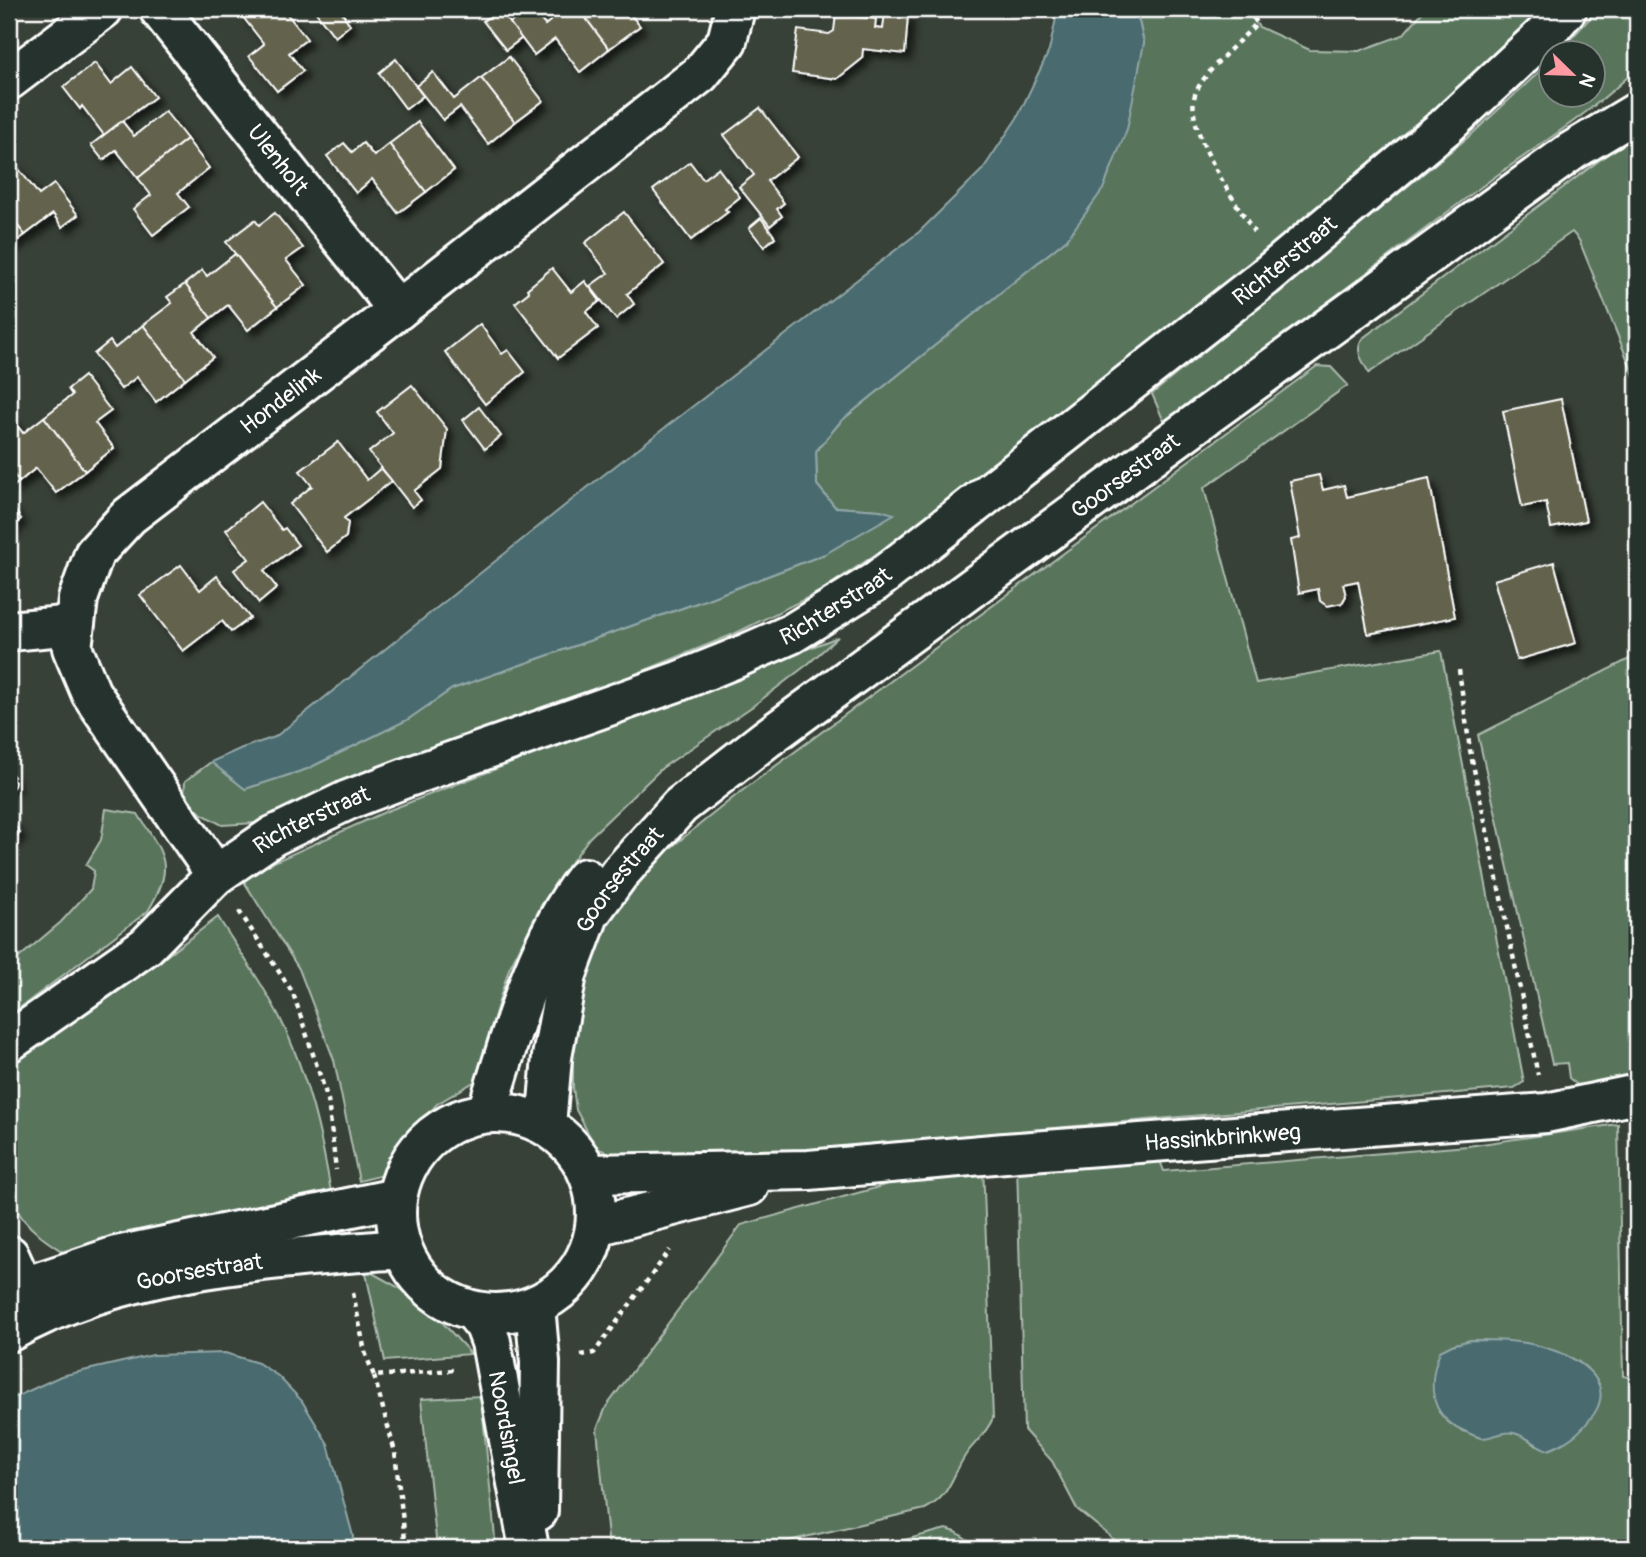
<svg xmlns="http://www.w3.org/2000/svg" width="1646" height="1557" font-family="Pangolin,sans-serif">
<defs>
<filter id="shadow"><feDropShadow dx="6" dy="6" stdDeviation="3.5" flood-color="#0009"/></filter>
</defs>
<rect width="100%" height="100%" fill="#384137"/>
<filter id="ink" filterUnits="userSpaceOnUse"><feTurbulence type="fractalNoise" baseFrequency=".0143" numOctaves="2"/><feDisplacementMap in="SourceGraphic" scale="14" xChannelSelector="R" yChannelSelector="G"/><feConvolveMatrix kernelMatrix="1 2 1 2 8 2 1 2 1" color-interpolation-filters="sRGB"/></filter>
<g filter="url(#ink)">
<g fill="#58745c" stroke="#acbaae" stroke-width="2" fill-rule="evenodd">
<path d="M1136 9H1244L1259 27 1310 50 1359 51 1403 35 1425 9H1555L1415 137 932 517 819 592 734 634 621 680 360 778 271 822 222 825 202 814 184 797 185 781 211 762 245 789 307 769 407 720 452 689 702 601 825 554 880 510 835 507 817 485 816 451 841 421 1067 239 1144 43Z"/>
<path d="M1598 9H1637V68C1591 114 1533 148 1481 187 1376 266 1270 345 1165 424L1152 394 1472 134 1551 61 1552 94H1594V52H1559Z"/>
<path d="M1637 132V383L1579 240 1572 232 1369 373C1362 360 1354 351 1363 338Z"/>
<path d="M1317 366 1331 367 1348 385 1204 488 1256 683 1441 651 1524 1082 1514 1088 640 1164 596 1148 576 1110 573 1088V1054L584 966 596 935 643 870 739 793Z"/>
<path d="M838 637 808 664 753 706 662 768 589 838 542 904 509 969 487 1040 477 1080 437 1104 406 1138 395 1172 359 1181 334 1060 299 969 241 877 387 811Z"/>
<path d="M1637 655V1073L1580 1087 1569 1078 1567 1063 1552 1064 1478 735Z"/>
<path d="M106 809 138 814C164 856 176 865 148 911L9 1016V966L61 922 91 889 94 871 86 865 101 840Z"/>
<path d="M218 917C238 950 263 983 280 1018 308 1075 322 1136 332 1198L84 1264C53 1247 25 1230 9 1197V1071L19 1059 139 977Z"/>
<path d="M1618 1124 1623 1376 1637 1379V1548H1120L1110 1536 1077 1509 1052 1461 1024 1430 1017 1163 1157 1153 1164 1171 1468 1146ZM1471 1340C1500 1340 1543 1347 1571 1358 1583 1363 1592 1372 1599 1384L1537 1446C1531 1441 1525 1436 1518 1434 1485 1423 1468 1449 1439 1412L1452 1345Z"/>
<path d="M983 1165 993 1418C986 1434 977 1440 967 1453 951 1476 952 1495 925 1509L784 1542 768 1548H609L597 1429 606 1407 741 1225 872 1189 939 1168Z"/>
<path d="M365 1269 423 1301 471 1354 385 1361Z"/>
<path d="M481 1396 496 1548H437L421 1399Z"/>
<path d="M946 1529 956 1532 980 1548H874Z"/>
</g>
<g fill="#486b6e" stroke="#91a6a8" stroke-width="2">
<path d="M1058 9H1136L1144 43 1127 129 1103 189 1067 239 841 421 816 451 817 485 835 507 880 510 894 514 825 554 702 601 452 689 407 720 307 769 245 789 211 762 242 748 275 737 593 483 919 232 983 169 1017 118 1049 51Z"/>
<path d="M1471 1340C1495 1340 1523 1340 1546 1348 1574 1356 1617 1379 1594 1414 1581 1432 1569 1442 1548 1450 1536 1446 1527 1436 1514 1433 1503 1430 1494 1438 1482 1438 1476 1437 1468 1433 1462 1430 1428 1415 1428 1382 1440 1351L1452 1345Z"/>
<path d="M225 1353 258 1363 278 1376 302 1401 328 1444 353 1536 352 1548H9V1400L61 1376 153 1355Z"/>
</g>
<g fill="#63634e" stroke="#fff" stroke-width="2" filter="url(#shadow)">
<path d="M243 9H283L307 39 289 53 303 71 277 91 249 56 264 44 239 12Z"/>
<path d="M317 9H340L350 25 335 37 315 11Z"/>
<path d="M499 9 522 38 506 50 483 21Z"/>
<path d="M529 9H532L545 25 565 9H579L609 49 580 72 555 39 534 55 510 23Z"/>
<path d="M579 9H626L640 26 609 49Z"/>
<path d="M885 12 908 15 905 54 863 49 862 59 837 79 792 73 798 30 829 34 834 31 836 14 876 19 875 28 883 29Z"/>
<path d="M509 57 543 101 515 122 481 78Z"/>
<path d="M396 59 423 96 406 109 379 73Z"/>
<path d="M95 63 111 84 132 67 155 97 104 135 82 106 80 109 63 87Z"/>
<path d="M433 72 454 99 481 78 515 122 488 144 460 107 443 120 416 86Z"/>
<path d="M760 108 798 157 767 181 784 203 777 209 782 216 770 226 739 187 754 175 724 135Z"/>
<path d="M165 111 187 139 138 178 116 150 103 160 91 145 122 121 134 136Z"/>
<path d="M418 122 454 170 426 192 389 144Z"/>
<path d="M187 139 209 168 178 193 189 207 153 235 133 209 151 195 138 178Z"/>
<path d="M344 143 352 152 363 143 374 156 389 144 426 192 398 213 372 179 356 193 327 156Z"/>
<path d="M690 162 703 179 718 168 740 197 725 209 728 212 691 240 653 190Z"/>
<path d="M15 164 39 195 54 184 78 215 62 227 53 214 25 235 9 215V168Z"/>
<path d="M624 212 664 264 627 294 634 304 616 319 590 286 608 273 585 243Z"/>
<path d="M275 213 303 248 286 260 306 285 277 307 226 242 255 220 259 225Z"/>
<path d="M9 215 25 235 9 247Z"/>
<path d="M761 218 775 237 764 247 749 228Z"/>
<path d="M235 254 277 307 248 330 228 305 211 318 185 284 202 270 207 276Z"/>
<path d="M552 268 571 292 585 281 600 301 586 312 598 328 558 358 515 303 529 292 527 289Z"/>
<path d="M185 284 211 318 194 332 213 357 185 379 143 325 172 303 167 297Z"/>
<path d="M480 324 502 354 508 350 525 372 485 404 445 352Z"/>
<path d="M143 325 185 379 156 402 137 377 121 389 94 354 110 341 115 348Z"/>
<path d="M84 376 111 411 95 423 114 448 85 471 44 417 72 395 68 389Z"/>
<path d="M412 385 447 429 442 469 414 491 421 500 412 507 369 452 393 433 377 412Z"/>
<path d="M1561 399 1586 521 1551 528 1546 502 1522 507 1503 411Z"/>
<path d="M479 407 501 436 485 449 463 420Z"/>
<path d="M44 417 85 471 56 493 36 468 19 482 9 468V420L12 418 23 433Z"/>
<path d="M338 442 367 480 381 468 392 481 344 518 348 523 346 537 327 552 290 504 312 486 300 471Z"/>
<path d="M9 468 19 482 9 490Z"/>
<path d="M1319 475 1323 490 1344 485 1347 497 1429 478 1455 617 1368 634 1358 581 1343 584 1346 596 1342 603 1327 606 1320 601 1318 589 1299 593 1291 540 1300 538 1290 481Z"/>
<path d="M260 502 282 530 285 528 298 545 264 571 277 588 259 603 234 570 249 559 226 530Z"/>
<path d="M9 503 21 519 9 530Z"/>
<path d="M1554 562 1576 643 1517 660 1494 580Z"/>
<path d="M181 565 200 590 217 576 250 618 231 632 222 621 183 651 140 595Z"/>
<path d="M9 770 14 777 12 779 15 782 14 786 9 791Z"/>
<path d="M9 818 20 833 9 842Z"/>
</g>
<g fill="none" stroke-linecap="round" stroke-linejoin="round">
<g stroke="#fff" stroke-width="44">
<g id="minor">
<path id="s1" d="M159 9 398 310"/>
<path d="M9 80 103 9"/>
<path d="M9 631 74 625"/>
<path id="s2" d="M216 875 91 693 72 648 78 599 94 554 129 516 398 310 700 74 727 41 735 9"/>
<path id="s3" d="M9 1042 146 946 216 875 273 836 348 800 408 777 679 681 734 659 791 634 875 582 1265 277 1445 127 1547 32 1567 9"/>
<path id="s4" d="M589 1174 809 1170 1005 1153 1546 1113 1637 1094"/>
<path d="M596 1226 749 1186"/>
<path d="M9 1255 23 1286"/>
</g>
</g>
<g stroke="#fff" stroke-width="44">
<g id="secondary">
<path d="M9 1292 116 1256 396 1198"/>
<path id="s5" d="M9 1332C123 1267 272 1259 401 1249"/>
</g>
</g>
<g stroke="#fff" stroke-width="44">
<g id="primary">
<path d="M487 1112C511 1035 535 942 585 878"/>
<circle cx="496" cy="1213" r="100"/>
<path id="s6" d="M546 1125 552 1057 567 974 589 915 619 874 680 806 766 739 1209 414 1572 151 1637 112"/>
<path d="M535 1306 540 1362 538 1511"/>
<path id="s7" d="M474 1312 485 1326 491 1342 529 1548"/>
</g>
</g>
<g stroke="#fff" stroke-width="4.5" stroke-dasharray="5 5" stroke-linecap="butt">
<path d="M1249 9 1257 23C1240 41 1205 71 1196 92 1181 126 1236 202 1254 232"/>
<path d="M1459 670 1470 750 1538 1075"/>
<path d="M239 911 293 993 328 1100 336 1170"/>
<path d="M353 1293 365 1352 374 1376 454 1370"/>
<path d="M581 1355 594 1353 670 1250"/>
<path d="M374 1376 395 1452 406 1548"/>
</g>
<use href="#minor" stroke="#26332d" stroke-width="38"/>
<use href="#secondary" stroke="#26332d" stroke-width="38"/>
<use href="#primary" stroke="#26332d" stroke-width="38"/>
</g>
</g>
<g text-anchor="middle" stroke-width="6" stroke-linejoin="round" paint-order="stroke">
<g font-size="23" fill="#fff" stroke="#26332d">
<text dy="8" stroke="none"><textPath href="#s1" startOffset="192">Ulenholt</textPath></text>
<text dy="8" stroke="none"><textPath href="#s3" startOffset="1512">Richterstraat</textPath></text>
<text dy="8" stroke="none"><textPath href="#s2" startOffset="609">Hondelink</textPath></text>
<text dy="8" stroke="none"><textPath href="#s6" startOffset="912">Goorsestraat</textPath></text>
<text dy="8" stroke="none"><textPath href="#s3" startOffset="945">Richterstraat</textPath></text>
<text dy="8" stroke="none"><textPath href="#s3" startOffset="378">Richterstraat</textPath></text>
<text dy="8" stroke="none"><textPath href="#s6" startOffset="262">Goorsestraat</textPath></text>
<text dy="8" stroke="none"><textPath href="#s4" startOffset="635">Hassinkbrinkweg</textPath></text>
<text dy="8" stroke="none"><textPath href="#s5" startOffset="201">Goorsestraat</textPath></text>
<text dy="8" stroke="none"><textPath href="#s7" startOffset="122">Noordsingel</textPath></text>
</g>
</g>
<rect width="1646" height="1557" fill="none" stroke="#26332d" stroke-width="35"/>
<rect x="18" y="18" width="1611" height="1522" fill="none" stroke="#fff" stroke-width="2.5" filter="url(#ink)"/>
<g transform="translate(1572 74) rotate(113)"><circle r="33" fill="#26332d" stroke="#7d8581" stroke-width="2"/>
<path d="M0-5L12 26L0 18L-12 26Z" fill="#ff9aa2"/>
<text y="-10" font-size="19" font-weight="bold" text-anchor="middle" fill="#ffffff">N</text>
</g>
</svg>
